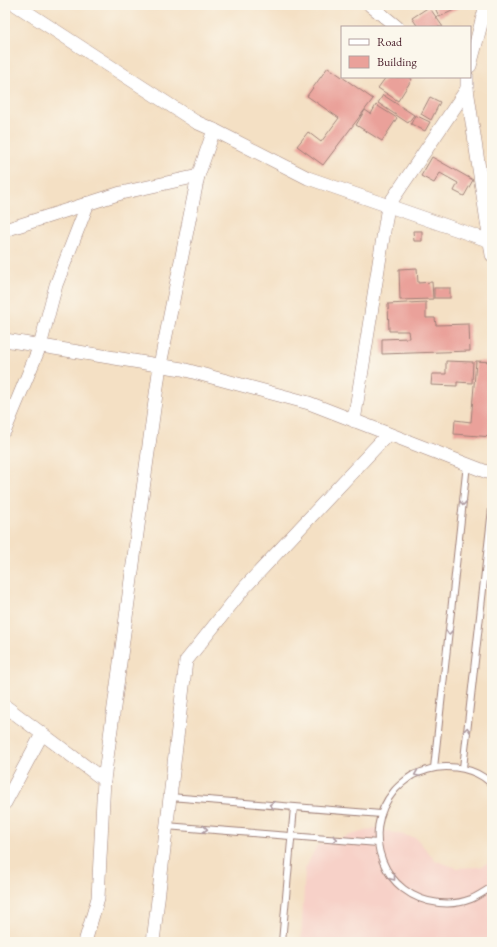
<svg xmlns="http://www.w3.org/2000/svg" width="497" height="947" font-family="'EB Garamond',serif">
<rect width="100%" height="100%" fill="#fbf7ec"/>
<filter id="ink" filterUnits="userSpaceOnUse"><feTurbulence type="fractalNoise" baseFrequency=".025" numOctaves="2"/><feDisplacementMap in="SourceGraphic" scale="8" xChannelSelector="R" yChannelSelector="G"/><feConvolveMatrix kernelMatrix="1 2 1 2 8 2 1 2 1" color-interpolation-filters="sRGB"/></filter>
<filter id="wash" filterUnits="userSpaceOnUse"><feTurbulence type="fractalNoise" baseFrequency=".012" numOctaves="4" result="noise"/><feDisplacementMap in="SourceGraphic" scale="16" xChannelSelector="R" yChannelSelector="G"/><feGaussianBlur stdDeviation="0.9" result="paint"/><feColorMatrix in="noise" values="0 0 0 0 0 0 0 0 0 0 0 0 0 0 0 0 0 1.4 0 .05"/><feComposite in="paint" operator="in"/></filter>
<g filter="url(#wash)">
<rect width="100%" height="100%" fill="#f4e0c4"/>
<path fill="#f7d1c8" d="M375 828 416 838 436 861 457 868 480 867 492 861V942H301L305 869 317 845Z"/>
<g id="blocks">
<g fill="#eaa19a">
<path d="M434 5H465L439 17Z"/>
<path d="M429 7 443 27H418L412 18Z"/>
<path d="M328 67 373 99 323 165 297 146 308 132 321 142 339 118 307 96Z"/>
<path d="M386 77H409L412 79 398 101 378 88Z"/>
<path d="M383 95 414 115 408 123 378 103Z"/>
<path d="M430 97 440 102 431 120 421 114Z"/>
<path d="M376 105 397 118 382 141 356 125 365 110 371 114Z"/>
<path d="M415 115 430 122 425 131 411 124Z"/>
<path d="M432 157 473 180 464 196 454 191 458 183 440 173 434 183 421 176Z"/>
<path d="M413 231H422V241H414Z"/>
<path d="M417 268 418 283 432 282 433 299 400 300 399 269Z"/>
<rect x="434" y="288" width="16" height="10"/>
<path d="M426 302V318H435L436 325 469 324 470 351 382 354V339L409 338 408 331H389L388 304Z"/>
<path d="M446 361 473 362 472 383 457 382V386L431 385 432 374H446Z"/>
<path d="M476 361 492 362V437L454 434 455 420 471 422Z"/>
</g>
</g>
</g>
<g filter="url(#ink)">
<use href="#blocks" fill-opacity="0" stroke="#9f8078" stroke-width="1"/>
<g fill="none" stroke-linecap="round" stroke-linejoin="round">
<g stroke="#9f8078" stroke-width="8">
<g id="service">
<path d="M434 768 467 464"/>
<path d="M463 768 492 509"/>
<path d="M492 784C489 782 486 779 483 777 468 767 444 764 427 770 422 772 417 773 413 775 408 778 398 786 394 791 359 833 383 897 439 903 449 904 461 903 471 899 478 896 484 892 490 888L492 886"/>
<path d="M170 797 381 814"/>
<path d="M166 826 378 843"/>
<path d="M282 942 294 807"/>
</g>
</g>
<g stroke="#9f8078" stroke-width="14">
<g id="minor">
<path d="M16 5 196 122 214 130 308 178 490 241"/>
<path d="M370 5 397 27"/>
<path d="M470 66 486 5"/>
<path d="M467 77V89L492 255"/>
<path d="M5 230 121 193 198 176 214 130"/>
<path d="M5 340 182 369 309 403 492 474"/>
<path d="M354 421 388 206 467 89"/>
<path d="M5 430 40 346 56 285 88 203"/>
<path d="M5 706 104 780"/>
<path d="M5 803 42 734"/>
<path d="M85 942 98 898 104 780 118 678 140 511 160 365 198 176"/>
<path d="M153 942 186 661 245 587 388 434"/>
</g>
</g>
<use href="#service" stroke="#fff" stroke-width="6"/>
<use href="#minor" stroke="#fff" stroke-width="13"/>
</g>
<defs><path id="oneway-chevron" d="M-2-3.5L2.5 0L-2 3.5" fill="none" stroke-width="1.6" stroke-linecap="round" stroke-linejoin="round"/></defs>
<g stroke="#ae9aa0">
<use href="#oneway-chevron" transform="translate(463 503) rotate(96)"/>
<use href="#oneway-chevron" transform="translate(449 632) rotate(96)"/>
<use href="#oneway-chevron" transform="translate(467 730) rotate(-84)"/>
<use href="#oneway-chevron" transform="translate(417 774) rotate(157)"/>
<use href="#oneway-chevron" transform="translate(272 805) rotate(-175)"/>
<use href="#oneway-chevron" transform="translate(205 829) rotate(5)"/>
<use href="#oneway-chevron" transform="translate(335 839) rotate(5)"/>
<use href="#oneway-chevron" transform="translate(393 878) rotate(51)"/>
</g>
</g>
<rect width="497" height="947" fill="none" stroke="#fbf7ec" stroke-width="20"/>
<rect x="341" y="26" width="130" height="52" fill="#fbf7ec" stroke="#b4a19f"/>
<rect x="349" y="39" width="20" height="6" fill="#ffffff" stroke="#b4a19f"/>
<text x="377" y="46" font-size="12" fill="#4a1f2b">Road</text>
<rect x="349" y="56" width="20" height="12" fill="#eaa19a" stroke="#b4a19f"/>
<text x="377" y="66" font-size="12" fill="#4a1f2b">Building</text>
</svg>
